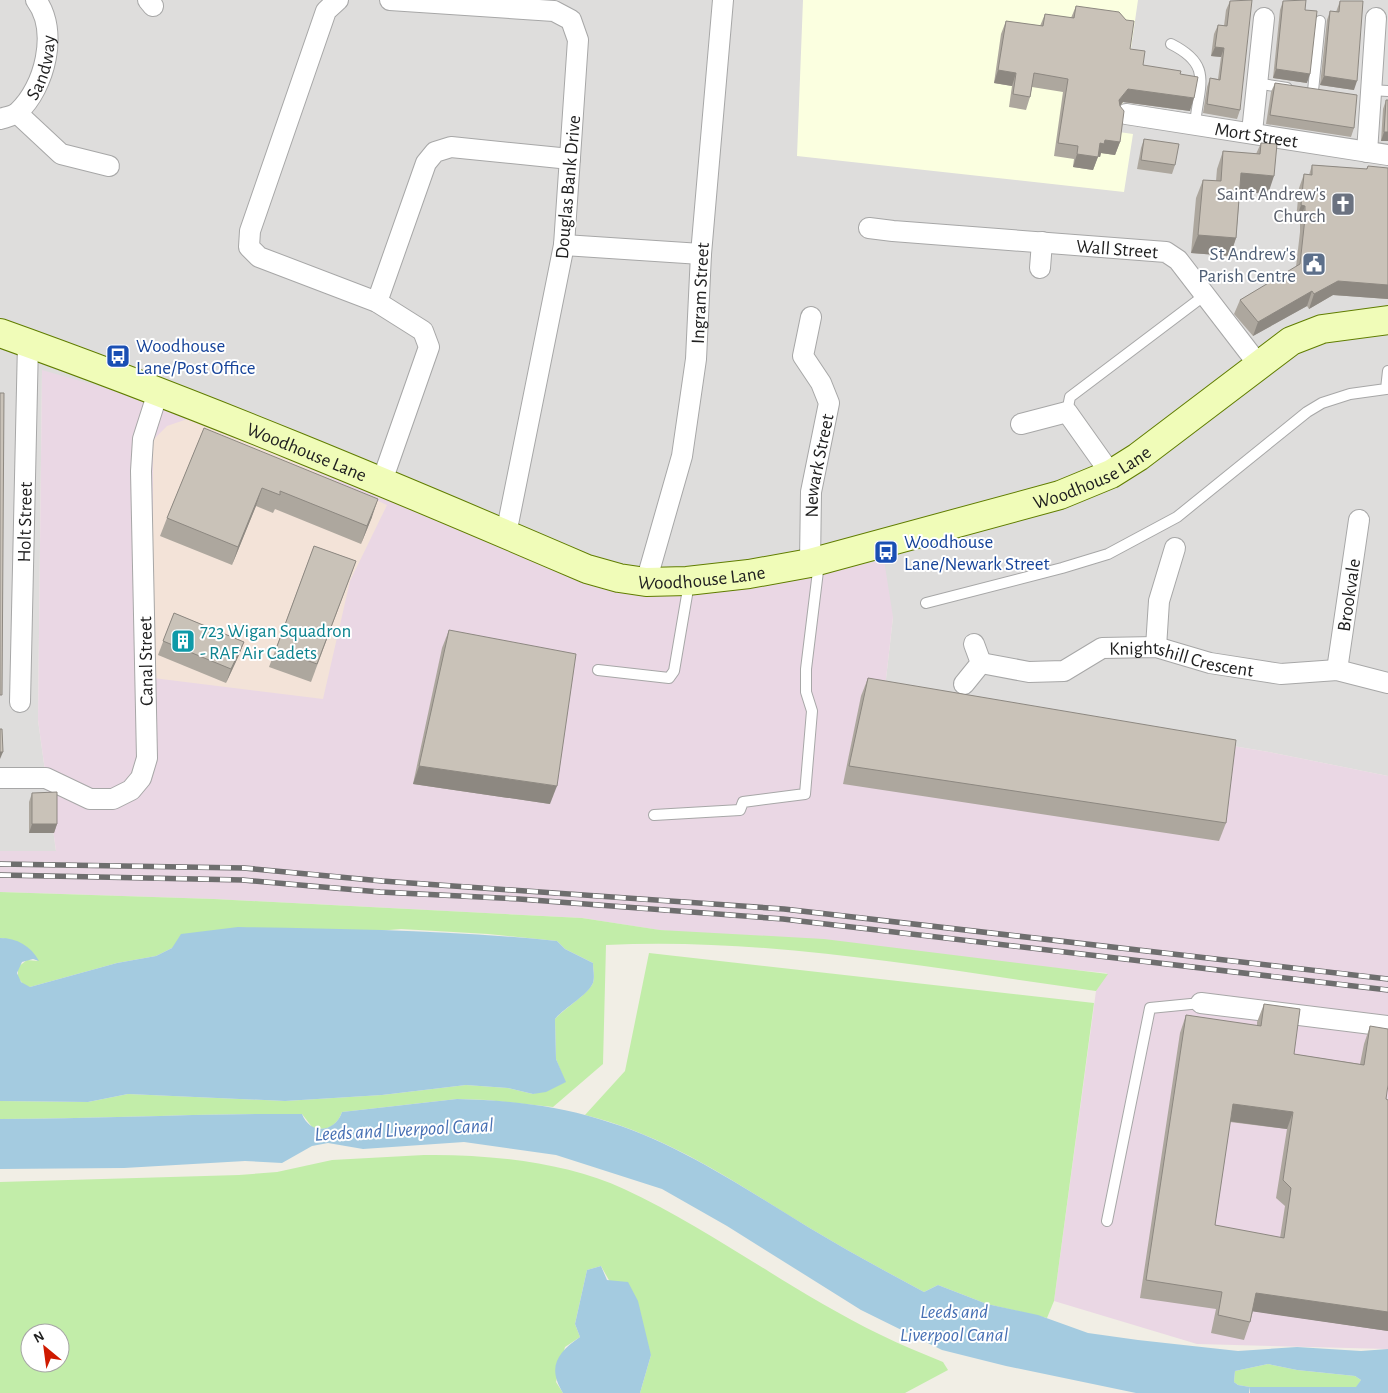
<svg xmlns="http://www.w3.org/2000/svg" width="1388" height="1393" font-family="'Alegreya Sans',sans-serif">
<rect width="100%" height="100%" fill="#f1eee5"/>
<path fill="#dedddc" d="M0 0H1388V776L1269 752 885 688 893 617 766 584 606 590 389 499 42 371 38 720 56 851H0Z"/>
<path fill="#ead7e4" d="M42 370 197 414 389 499 606 590 766 584 884 560 893 617 885 688 1269 752 1388 776V1349L1197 1344 1054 1301 1096 991 1107 973 659 930 582 918 214 899 0 892V851H56L38 720Z"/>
<path fill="#fbffe0" d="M803 0H1138L1119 132 1133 134 1124 192 797 156Z"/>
<path fill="#f3e3d8" d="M196 416 387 505 350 581 323 699 153 678V440L167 426Z"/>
<g fill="#c2eda9" fill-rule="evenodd">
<path d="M0 892 214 899 582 918 660 930 824 939 1108 974 1096 991C935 969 770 937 606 945L603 1064 553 1107 487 1100 457 1099 342 1112C337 1126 326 1132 312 1127L302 1114C201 1113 101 1119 0 1119V1101L88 1102 128 1094 285 1101 382 1095 466 1085 508 1088 533 1094 565 1082 556 1059 555 1019C565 1008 588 994 593 983 595 977 593 969 593 963L565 949 557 941 488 934 401 929 172 948 156 956 117 963 30 987 25 986 18 978V967L27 960 38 961 3 938H0Z"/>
<path d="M649 953 1094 1003 1054 1301 1047 1318 987 1304 938 1285 924 1292C885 1271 846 1250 808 1227 738 1184 667 1135 585 1115L625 1071Z"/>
<path d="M424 1155C488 1154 566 1162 624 1189 714 1231 792 1292 881 1335 901 1345 922 1353 943 1362L948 1370 905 1393H640L651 1355 601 1266 587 1270 575 1324 580 1337 565 1347 556 1382 563 1393H0V1182L239 1175 277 1172 332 1160ZM30 1333H60V1363H30Z"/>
<path d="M1268 1364 1297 1370 1355 1376 1361 1380 1357 1387H1250L1238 1385 1234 1382 1235 1371Z"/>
</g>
<g fill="#a4cbe0">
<path d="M238 927C344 929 450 930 557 941L565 949 593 963C593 969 595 977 593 983 587 996 565 1007 555 1019L556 1059 566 1082 546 1092 533 1094 508 1088 466 1085 382 1095 285 1101 128 1094 88 1102 0 1101V938C17 938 31 946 39 961L33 959 22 962 17 973 21 982 30 987 117 963 156 956 172 948 181 934Z"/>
<path d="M457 1099C505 1100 553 1105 599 1119 675 1141 741 1186 808 1227 846 1250 885 1271 924 1292L938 1285 987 1304 1038 1315 1088 1333 1138 1340 1238 1351 1297 1347 1361 1351 1388 1349V1393H1250V1387H1356L1361 1380 1355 1376 1297 1370 1268 1364 1235 1371 1234 1382 1238 1385 1250 1387 1249 1393H1136L1006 1366 942 1350 861 1310 727 1226 662 1189 556 1155 464 1142 363 1149 328 1143 312 1146 282 1163 245 1161 124 1168 0 1169V1119C101 1119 201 1113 302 1114 310 1135 335 1133 342 1112Z"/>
<path d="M601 1266 607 1280 628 1282 638 1301 651 1355 640 1393H563C547 1367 557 1353 580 1337L575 1324 587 1270Z"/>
</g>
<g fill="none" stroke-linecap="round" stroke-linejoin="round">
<g stroke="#a7a7a7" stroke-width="12">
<g id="service">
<path d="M1171 44C1213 65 1199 84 1195 124"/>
<path d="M1256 83 1287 88"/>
<path d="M1370 90 1388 91"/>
<path d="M1313 91 1320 21"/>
<path d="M1067 412 1070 397 1205 295"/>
<path d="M926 603 1062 568 1108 554 1177 517 1307 412 1322 403 1350 394 1386 389 1388 371"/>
<path d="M598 670 669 678 674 671 687 595V582"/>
<path d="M654 815 740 810 743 802 805 794 812 711 806 692V669L819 563"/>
<path d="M1107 1221 1150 1008 1201 1003"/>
</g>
</g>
<g stroke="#a7a7a7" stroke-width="22">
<g id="minor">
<path d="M148 0 153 6"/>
<path d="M338 0 326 11 250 231 249 247 259 257 377 302 423 331 429 347 382 481"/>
<path d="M390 0 554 11 571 20 578 40 564 245 506 534"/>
<path d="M17 113 61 154 109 166"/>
<path id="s1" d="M1126 114 1388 155"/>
<path id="s2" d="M0 119C6 117 14 116 18 112 45 87 59 31 36 0"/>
<path d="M1252 132 1264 18"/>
<path d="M1367 152 1376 18"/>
<path id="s3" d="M869 228 893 231 1166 252 1178 260 1258 364"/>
<path d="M564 245 701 254"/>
<path d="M1040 268 1042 242"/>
<path d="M377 302 426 163 435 152 451 147 570 159"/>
<path d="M1021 424 1067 412 1111 474"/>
<path id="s4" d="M810 563 811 492 829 403 821 383 803 356 811 317"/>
<path id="s5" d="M646 582 682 456 696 359 701 254 723 0"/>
<path d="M1156 647 1159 601 1175 548"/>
<path id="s6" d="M981 663 1029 672 1064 671 1102 648 1156 647 1210 663 1281 674 1337 670 1388 683"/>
<path id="s7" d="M1337 670 1359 520"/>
<path d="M964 684 981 663 974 644"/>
<path id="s8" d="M20 702 28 343"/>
<path d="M0 778H46L90 799H113L131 790 141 778 147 758 141 471 143 439 158 392"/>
<path d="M1201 1003 1388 1026"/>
</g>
</g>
<g stroke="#607d00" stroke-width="30">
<g id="secondary">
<path id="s9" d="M0 333C199 404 394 486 587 569L619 578 646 582 687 581 749 574 810 563 1060 495 1111 474 1138 457 1291 341 1322 329 1388 320"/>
</g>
</g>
<use href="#service" stroke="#fff" stroke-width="10"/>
<use href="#minor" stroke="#fff" stroke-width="20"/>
<use href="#secondary" stroke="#f0fcb8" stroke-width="28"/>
<g stroke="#6e6e6e" stroke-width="5.5">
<g id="rail">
<path d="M0 864 244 868 382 881 784 909 1388 979"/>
<path d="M0 875 243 880 380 892 519 899 783 919 1388 990"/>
</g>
</g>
<use href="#rail" stroke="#fff" stroke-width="4" stroke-dasharray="11" stroke-linecap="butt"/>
</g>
<g fill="#ada79e" fill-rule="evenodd">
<path d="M1230 1 1240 110 1237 119 1203 113 1207 87 1210 78 1218 79 1221 57 1211 56 1214 34 1218 25 1224 26 1226 10Z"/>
<path d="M1283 1 1305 10 1307 83 1273 78 1280 10Z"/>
<path d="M1340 1 1354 90 1320 85 1327 20 1330 11 1336 12Z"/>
<path d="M1076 6 1130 49 1143 65 1180 74 1190 111 1123 102 1120 106V142L1115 155 1101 153 1100 157 1098 156 1093 170 1073 167 1074 159 1054 156 1063 92 1032 87 1030 97 1026 110 1009 107 1012 86 994 83 1001 34 1006 21 1040 26 1045 14 1071 18Z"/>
<path d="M1275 83 1354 128 1351 137 1266 124 1271 92Z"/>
<path d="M1386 100H1388V141H1381L1383 109Z"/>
<path d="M1144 139 1175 165 1172 174 1137 169 1141 148Z"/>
<path d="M1261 143 1268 194 1240 192 1236 238 1230 256 1191 253 1196 198 1203 180 1216 181 1217 169 1223 151 1256 154Z"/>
<path d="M1312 165 1366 169 1368 166 1388 252V299L1333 295 1309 309 1307 306 1253 336 1234 314 1240 300 1296 267 1300 232V220H1296L1299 188 1304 174 1309 175Z"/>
<path d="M204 428 372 517 361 544 275 509 273 513 256 506 232 565 160 536 167 518Z"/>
<path d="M314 546 356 561 311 682 269 667Z"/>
<path d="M174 613 244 642 239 655 226 683 158 655Z"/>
<path d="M449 630 550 804 413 784 442 648Z"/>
<path d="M868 678 1226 823 1219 841 843 784 861 696Z"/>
<path d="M32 793 57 824 54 833H29V802Z"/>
<path d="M1264 1004 1294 1054 1360 1064 1364 1044 1370 1026 1386 1099 1388 1100V1331L1253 1311 1250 1322 1244 1340 1211 1333 1216 1309 1140 1298 1180 1033 1186 1015 1257 1026V1022ZM1230 1122 1287 1129 1276 1198 1285 1206 1280 1238 1215 1225Z"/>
</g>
<g fill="#8d8881">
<path d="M1215 47 1224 48 1221 57 1211 56Z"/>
<path d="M1276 69 1310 74 1307 83 1273 78Z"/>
<path d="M998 70 1016 73 1012 86 994 83Z"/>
<path d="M1324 76 1357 81 1354 90 1320 85Z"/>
<path d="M1128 89 1194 98 1190 111 1123 102 1114 113 1119 100Z"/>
<path d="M1384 132H1388V141H1381Z"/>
<path d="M1105 140 1120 142 1115 155 1101 153 1100 157 1095 156 1100 143Z"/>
<path d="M1077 154 1098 157 1093 170 1073 167Z"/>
<path d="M1241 173 1274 176 1268 194 1234 191Z"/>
<path d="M1301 205 1305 206 1300 220H1296Z"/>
<path d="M1198 235 1236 238 1230 256 1191 253Z"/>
<path d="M1338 281 1388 285V299L1333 295 1309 309 1314 294Z"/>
<path d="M1312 291 1307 306 1253 336 1258 322Z"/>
<path d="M262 488 256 506 232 565 238 547Z"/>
<path d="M378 499 372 517 361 544 367 526Z"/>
<path d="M244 642 239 655 226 683 231 669Z"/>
<path d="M0 752H3L0 759Z"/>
<path d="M419 766 557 786 550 804 413 784Z"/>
<path d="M32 824H57L54 833H29Z"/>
<path d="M1233 1104 1293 1112 1287 1129 1227 1121Z"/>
<path d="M1256 1293 1388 1312V1331L1250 1311Z"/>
</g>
<g fill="#c9c2b8" stroke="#8d8881" fill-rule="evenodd">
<path d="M1252 0 1240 110 1207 104 1210 78 1220 80 1224 48 1215 47 1218 25 1227 26 1230 1Z"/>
<path d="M1306 0 1305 10 1317 11 1310 74 1276 69 1283 1Z"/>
<path d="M1340 1H1363L1357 81 1324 76 1330 11 1339 12Z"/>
<path d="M1076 6 1119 12 1126 20 1134 21 1130 49 1145 51 1143 65 1181 71 1180 74 1198 77 1194 98 1128 89 1119 100 1120 106 1124 111 1120 142 1105 140 1104 144 1100 143 1098 157 1077 154 1078 146 1058 143 1068 79 1034 73 1030 97 1013 94 1016 73 998 70 1006 21 1043 26 1045 14 1074 18Z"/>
<path d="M1275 83 1357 95 1354 128 1270 115Z"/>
<path d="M1386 100H1388V132H1384Z"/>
<path d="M1144 139 1179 144 1175 165 1141 160Z"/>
<path d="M1261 143 1277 144 1274 176 1241 173 1236 238 1198 235 1203 180 1221 181 1223 151 1260 154Z"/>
<path d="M1312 165 1367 169 1368 166 1388 168V285L1338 281 1314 294 1312 291 1258 322 1240 300 1300 264 1305 218V206L1301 205 1304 174 1312 175Z"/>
<path d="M0 393H4L2 695H0Z"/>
<path d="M204 428 378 499 367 526 280 491V495L262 488 238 547 167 518Z"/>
<path d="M314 546 356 561 317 664 276 649Z"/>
<path d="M174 613 244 642 231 669 163 641Z"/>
<path d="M449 630 576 654 557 786 419 766Z"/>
<path d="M868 678 1236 740 1226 823 849 766Z"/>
<path d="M0 729H2L3 752H0Z"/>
<path d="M57 792V824H32V793Z"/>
<path d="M1264 1004 1300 1009 1294 1054 1364 1065 1370 1026 1388 1029V1085L1386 1099 1388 1100V1312L1256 1293 1250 1322 1218 1315 1222 1292 1146 1280 1186 1015 1261 1026ZM1233 1104 1293 1112 1283 1180 1291 1188 1284 1238 1215 1225Z"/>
</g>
<defs>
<g id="church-square" transform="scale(1.25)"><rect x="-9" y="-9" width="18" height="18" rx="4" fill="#6b7280" stroke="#fff"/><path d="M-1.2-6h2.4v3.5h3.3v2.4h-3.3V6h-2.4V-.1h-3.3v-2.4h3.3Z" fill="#fff"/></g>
<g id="civic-square" transform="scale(1.25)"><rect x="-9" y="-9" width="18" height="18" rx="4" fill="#5c6f8a" stroke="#fff"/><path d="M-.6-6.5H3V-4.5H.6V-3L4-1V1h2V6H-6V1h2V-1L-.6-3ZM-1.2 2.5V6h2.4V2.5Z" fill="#fff"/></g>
<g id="bus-square" transform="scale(1.25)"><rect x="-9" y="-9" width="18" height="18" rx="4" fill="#1a4fb4" stroke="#fff"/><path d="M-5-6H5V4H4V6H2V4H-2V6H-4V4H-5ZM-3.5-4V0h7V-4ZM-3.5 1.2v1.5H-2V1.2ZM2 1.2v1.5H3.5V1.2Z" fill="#fff"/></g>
<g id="building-square" transform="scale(1.25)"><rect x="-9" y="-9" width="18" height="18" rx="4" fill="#0f9aa8" stroke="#fff"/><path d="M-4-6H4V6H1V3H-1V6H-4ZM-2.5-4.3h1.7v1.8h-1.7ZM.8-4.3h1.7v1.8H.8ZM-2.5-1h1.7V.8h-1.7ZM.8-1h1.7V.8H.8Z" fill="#fff"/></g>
</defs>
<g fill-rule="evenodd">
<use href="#church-square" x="1343" y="204"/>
<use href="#civic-square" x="1314" y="264"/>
<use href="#bus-square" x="118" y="356"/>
<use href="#bus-square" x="886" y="552"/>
<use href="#building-square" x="183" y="641"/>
</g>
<g text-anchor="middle" stroke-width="4" stroke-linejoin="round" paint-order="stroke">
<g font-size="19" fill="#202020" stroke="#fff">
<text dy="7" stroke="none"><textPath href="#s2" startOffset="71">Sandway</textPath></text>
<text dy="7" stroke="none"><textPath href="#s1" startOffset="132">Mort Street</textPath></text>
<text transform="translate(567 187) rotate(-85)" y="7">Douglas Bank Drive</text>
<text dy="7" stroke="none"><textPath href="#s3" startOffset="249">Wall Street</textPath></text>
<text dy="7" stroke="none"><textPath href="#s5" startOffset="295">Ingram Street</textPath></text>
<text dy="7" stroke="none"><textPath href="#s9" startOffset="329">Woodhouse Lane</textPath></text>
<text dy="7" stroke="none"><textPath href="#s4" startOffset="98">Newark Street</textPath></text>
<text dy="7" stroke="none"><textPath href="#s9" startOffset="1154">Woodhouse Lane</textPath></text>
<text dy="7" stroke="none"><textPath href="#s8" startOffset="180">Holt Street</textPath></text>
<text dy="7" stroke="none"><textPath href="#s9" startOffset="749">Woodhouse Lane</textPath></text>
<text dy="7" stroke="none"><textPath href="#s7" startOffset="76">Brookvale</textPath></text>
<text dy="7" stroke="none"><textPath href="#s6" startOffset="209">Knightshill Crescent</textPath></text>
<text transform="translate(145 661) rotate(-91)" y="7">Canal Street</text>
</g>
<g font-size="19" fill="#5b616d" stroke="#fff" text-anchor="end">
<text x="1326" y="200">Saint Andrew's<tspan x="1326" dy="22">Church</tspan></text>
</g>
<g font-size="19" fill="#4e5e75" stroke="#fff" text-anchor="end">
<text x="1296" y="260">St Andrew's<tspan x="1296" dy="22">Parish Centre</tspan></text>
</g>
<g font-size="19" fill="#164399" stroke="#fff" text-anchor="start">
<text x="136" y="352">Woodhouse<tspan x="136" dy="22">Lane/Post Office</tspan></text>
<text x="904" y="548">Woodhouse<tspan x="904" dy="22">Lane/Newark Street</tspan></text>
</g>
<g font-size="19" fill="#0d838f" stroke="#fff" text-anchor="start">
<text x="200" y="637">723 Wigan Squadron<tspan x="200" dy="22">- RAF Air Cadets</tspan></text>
</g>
<g font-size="20" font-style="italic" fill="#4770b4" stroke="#fff">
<text transform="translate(404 1129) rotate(-3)" y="7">Leeds and Liverpool Canal</text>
<text x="954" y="1318">Leeds and<tspan x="954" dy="23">Liverpool Canal</tspan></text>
</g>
</g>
<g transform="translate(45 1348) rotate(331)"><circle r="24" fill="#ffffff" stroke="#a6a6a6"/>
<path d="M0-4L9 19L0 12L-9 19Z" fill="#cf1a00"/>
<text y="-8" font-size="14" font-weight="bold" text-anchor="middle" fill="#202020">N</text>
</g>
</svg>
